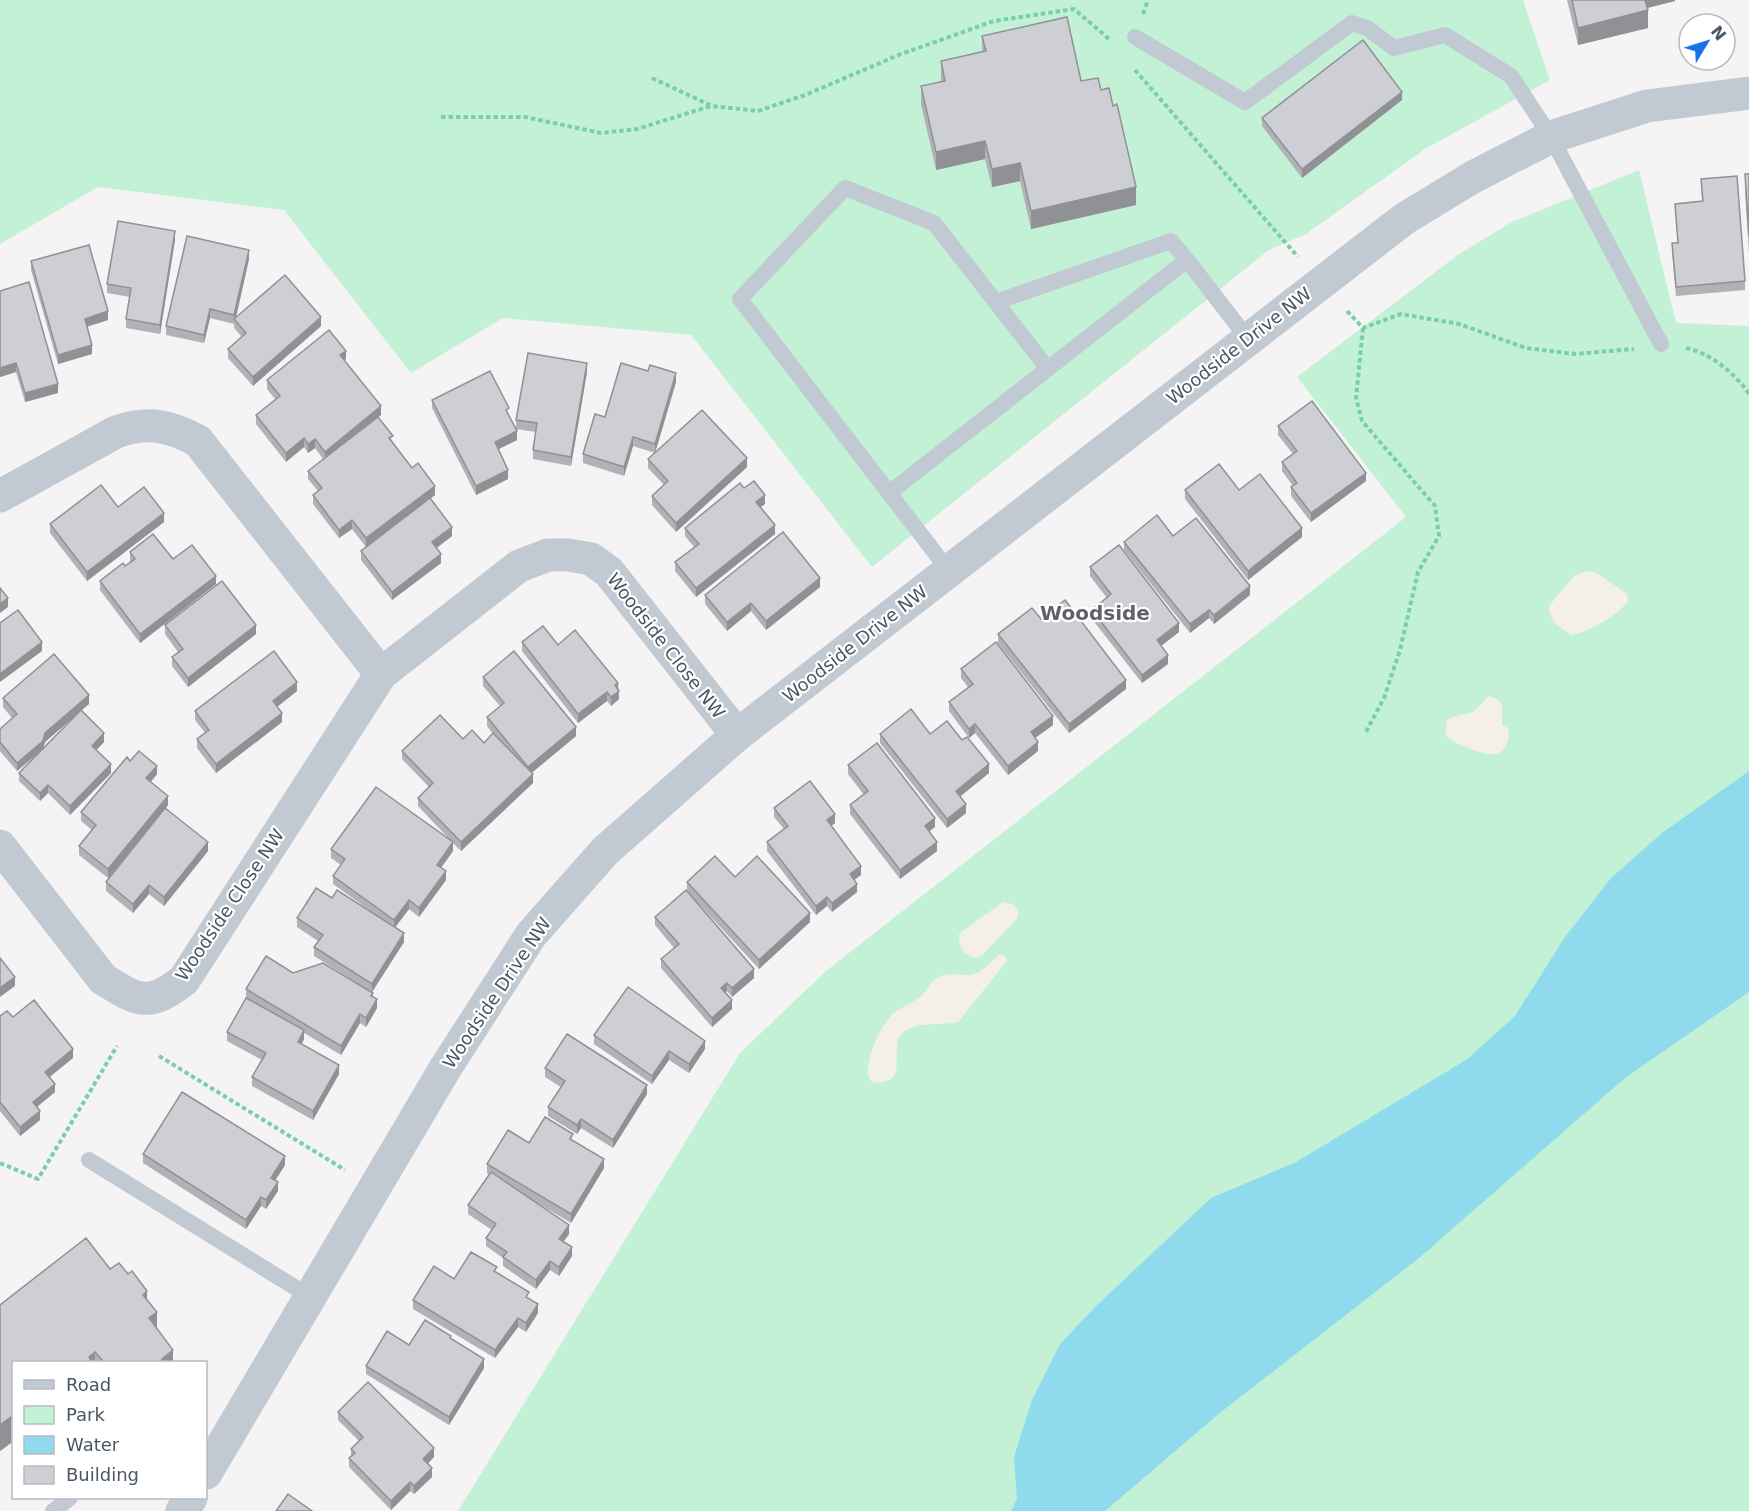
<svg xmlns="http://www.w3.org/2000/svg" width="1749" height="1511" font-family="'DejaVu Sans',sans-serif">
<rect width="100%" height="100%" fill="#f5f3f3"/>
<g fill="#c3f1d5">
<path d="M0 0H1523L1550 80 1425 149 1306 234 1269 250 872 567 691 335 503 318 411 373 284 210 98 187 0 244Z"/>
<path d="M1639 170 1676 323 1749 326V1511H458L740 1053 826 971 1406 517 1297 377 1459 254 1512 222Z"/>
</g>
<g fill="#f5f0e5">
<path d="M1587 571 1597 573 1627 594 1628 601C1617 616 1590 631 1572 635 1559 628 1550 622 1549 606L1574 576Z"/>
<path d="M1488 696 1495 698 1502 704V725L1509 729C1509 759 1491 758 1469 748 1459 743 1451 743 1445 734L1447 720C1471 708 1468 722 1488 696Z"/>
<path d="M1003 902 1012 904 1019 911 1017 919 981 956 974 958C963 953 958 947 959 934Z"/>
<path d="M1001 954 1006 957 1007 961 958 1022C940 1027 900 1017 897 1046 896 1058 899 1067 893 1078 847 1102 876 1031 890 1017 898 1008 911 1004 920 997 928 990 929 981 939 977 952 971 966 979 979 972 988 967 992 959 1001 954Z"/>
</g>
<path fill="#90daee" d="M1749 771V992L1625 1078 1419 1258 1221 1412 1105 1511H1011L1017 1499 1014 1457 1032 1400 1060 1344 1096 1306 1211 1198 1296 1162 1466 1060 1515 1016 1565 937 1611 878 1662 833Z"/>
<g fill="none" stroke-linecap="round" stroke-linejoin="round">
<g stroke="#7ad0a6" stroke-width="4" stroke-dasharray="4.5 3" stroke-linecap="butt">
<path d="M1143 14 1148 0"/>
<path d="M1135 70 1298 257"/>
<path d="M652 78 712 106 758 111 805 95 901 54 994 21 1074 9 1109 39"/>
<path d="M441 117H525L601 133 637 129 711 106"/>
<path d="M1347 311 1363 328 1401 314 1459 324 1526 348 1575 354 1634 349"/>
<path d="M1363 328 1356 398 1362 421 1435 506 1439 536 1418 572 1400 650 1384 698 1366 732"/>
<path d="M1686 348C1710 353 1735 373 1749 394"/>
<path d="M159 1056 345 1170"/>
<path d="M0 1163 38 1179 117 1046"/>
</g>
<g stroke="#c1cad2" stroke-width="16">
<path d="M1135 37 1245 102 1352 23 1367 28 1394 48 1445 35 1511 76 1551 137 1661 344"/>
<path d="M996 302 1171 241 1187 260"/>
<path d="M889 493 1187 260 1248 339"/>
<path d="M949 571 740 299 845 188 934 223 1048 369"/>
<path d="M89 1160 309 1296"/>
<path d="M53 1511 70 1498"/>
</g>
<g stroke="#c1cad2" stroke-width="33">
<path d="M0 496 116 432C147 421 169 425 198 441L381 674"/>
<path d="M0 846 103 979C138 1001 148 1008 184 980L381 674 519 566 548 555H568L591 559 609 572 737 735"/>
<path d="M206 1473 446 1067 531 935 605 851 737 735 1404 219 1473 177 1551 137 1647 106 1749 93"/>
<path d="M182 1511 191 1498"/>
</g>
</g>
<g fill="#b0b2b7" fill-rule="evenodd">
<path d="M1567 0H1675V1L1647 8 1648 28 1578 45Z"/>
<path d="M982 36 1101 90 1136 205 1031 229 1020 181 992 187 985 159 936 170 921 104V86L941 82V61L982 51Z"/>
<path d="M1402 100 1302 178 1262 126V118Z"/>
<path d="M1745 174H1749V254L1745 191Z"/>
<path d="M1701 179 1745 281V290L1676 296 1672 252V243H1678L1675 204 1702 201Z"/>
<path d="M175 240 160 334 126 328V319L130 297 107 293V284Z"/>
<path d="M249 259 236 318 321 326 253 386 228 358V349L242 337 234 328V324L210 318 204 343 166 335V326Z"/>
<path d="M31 261 108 320 87 327 92 354 58 364 31 270Z"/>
<path d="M0 291 58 393 25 402 16 372 0 377Z"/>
<path d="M346 359 344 361 381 415 378 417 393 442 412 468 435 495 366 547 352 529 339 538 313 504V495L318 491 308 479V471L323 459 315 448 308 453 304 447 286 462 256 424V415L275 399 267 389V380Z"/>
<path d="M587 372 571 466 533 459V450L536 432 516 429V420Z"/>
<path d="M676 382 655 453 633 446 624 476 583 463V454Z"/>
<path d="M432 400 509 416 517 440 498 449 508 479 476 495 432 408Z"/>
<path d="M1278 426 1366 481 1311 522 1291 496V487L1293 486 1282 471V462L1293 454 1278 435Z"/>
<path d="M648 459 747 467 676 532 652 505V496L664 485 648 468Z"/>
<path d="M744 488 765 504 760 507 775 534 696 597 675 571V562L694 547 685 536V528Z"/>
<path d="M1185 490 1302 537 1248 580 1185 499Z"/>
<path d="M118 507 164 522 87 581 50 533V524Z"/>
<path d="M452 536 437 548 441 563 392 600 361 560V551Z"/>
<path d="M1173 536 1250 595 1214 624 1209 618 1190 633 1124 550V542Z"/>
<path d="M130 552 173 559 216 584 140 643 100 590V581L130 562Z"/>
<path d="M1090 567 1179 632 1161 646 1168 664 1142 683 1092 619V610L1107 598 1090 576Z"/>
<path d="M820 587 766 630 751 611 727 631 705 604V595Z"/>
<path d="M165 625 256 634 188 687 172 666V657L178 652 165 634Z"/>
<path d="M998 634 1126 689 1069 733 998 643Z"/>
<path d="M522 642 558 645 618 690 619 699 611 706 607 701 578 723 522 651Z"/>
<path d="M961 669 1053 725 1035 738 1038 751 1008 775 975 733 969 738 949 711V702L968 687 961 678Z"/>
<path d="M483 677 576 736 531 773 533 783 461 851 453 843V851L441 868 446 880 419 917 409 909 395 927 404 942 372 992 377 1008 366 1027 360 1023 341 1055 304 1033V1039L302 1044 339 1074 313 1120 252 1086V1077L262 1060 227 1041V1032L246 998V989L293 973 356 982 314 956V947L318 941 297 927V918L332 898 375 914 333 884V876L341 865 331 858V849L452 842 418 806V798L429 787 402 759V751L463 739 484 743 493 734 487 726V717L500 706 483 686Z"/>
<path d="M297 691 277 707 282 722 216 773 197 748V739L205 733 195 720V711Z"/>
<path d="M3 698 89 704 81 710 104 742 96 750 111 773 70 815 48 793 40 801 19 781V773L37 754 17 771 0 751V729L12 718 3 707ZM79 712 43 748 45 742Z"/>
<path d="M880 734H930L989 773 960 796 966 813 947 828 880 743Z"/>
<path d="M130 761 157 774 151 782 168 805 166 808 208 851 164 906 149 894 133 913 106 891V882L137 843 108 878 79 855V846L92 830 81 821V812Z"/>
<path d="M848 765 935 827 930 831 937 851 900 879 850 814V805L864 795 848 774Z"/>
<path d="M774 808 835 823 831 826 861 875 854 880 857 892 832 912 827 906 816 915 767 851V842L784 829 774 817Z"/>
<path d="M687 882 810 922 759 969 687 891Z"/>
<path d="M655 917 754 978 732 997 727 991 725 993 732 1009 712 1027 661 968V959L674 948 655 925Z"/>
<path d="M0 1016 13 1017 73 1058 50 1077 55 1092 37 1107 40 1120 20 1136 0 1111Z"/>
<path d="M594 1035 705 1049 689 1073 669 1060 652 1084 594 1044Z"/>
<path d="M545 1068 647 1094 613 1148 581 1128 577 1134 548 1116V1107L561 1087 545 1077Z"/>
<path d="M573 1140 604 1168 571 1223 534 1201 569 1234 563 1242 572 1256 559 1276 550 1270 536 1289 503 1266V1258L486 1246V1238L492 1230 468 1214V1205L489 1174 487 1173V1164L529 1143Z"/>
<path d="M143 1154 285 1165 276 1180 278 1191 266 1209 261 1206 246 1229 143 1163Z"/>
<path d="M110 1269 147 1300 157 1329 173 1362H14V1445L11 1443 0 1451V1457V1305Z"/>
<path d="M497 1272 529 1299 538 1313 526 1332 518 1327 495 1358 413 1309V1300L454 1279Z"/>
<path d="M451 1339 484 1368 449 1425 366 1374V1366L409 1345Z"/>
<path d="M338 1412 434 1457 428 1464 432 1477 414 1494 410 1491 391 1510 349 1467V1458L351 1457V1449L359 1441 338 1420Z"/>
</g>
<g fill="#909195">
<path d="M1643 0H1675V1L1643 9Z"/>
<path d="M1648 10V28L1578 45V28Z"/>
<path d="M1402 92V100L1302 178V169Z"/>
<path d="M985 141V159L936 170V152Z"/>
<path d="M1020 163V181L992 187V169Z"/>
<path d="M1136 187V205L1031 229V211Z"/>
<path d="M175 231V240L160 334V325Z"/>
<path d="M249 250V259L235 321 234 315Z"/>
<path d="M210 309V318L204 343V335Z"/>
<path d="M108 311V320L85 327V319Z"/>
<path d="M321 317V326L253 386V377Z"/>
<path d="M92 345V354L58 364V355Z"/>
<path d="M346 351V359L340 364V355Z"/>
<path d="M16 363V372L0 377V368Z"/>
<path d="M587 363V372L571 466V457Z"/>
<path d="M676 373V382L655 453V444Z"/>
<path d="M58 384V393L25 402V393Z"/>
<path d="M381 406V415L325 461V452Z"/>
<path d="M517 431V440L495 451V442Z"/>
<path d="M633 437V446L624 476V467Z"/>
<path d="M304 438V447L286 462V453Z"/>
<path d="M315 439V448L308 453V444Z"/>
<path d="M747 458V467L676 532V523Z"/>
<path d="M508 470V479L476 495V486Z"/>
<path d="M1366 473V481L1311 522V513Z"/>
<path d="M435 486V495L366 547V538Z"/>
<path d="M765 495V504L756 511V502Z"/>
<path d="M164 513V522L87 581V572Z"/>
<path d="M352 520V529L339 538V530Z"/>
<path d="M775 525V534L696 597V588Z"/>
<path d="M452 527V536L432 551V542Z"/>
<path d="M1302 528V537L1248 580V571Z"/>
<path d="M441 554V563L392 600V592Z"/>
<path d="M216 576V584L140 643V634Z"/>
<path d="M820 578V587L766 630V621Z"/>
<path d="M1250 586V595L1214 624V615Z"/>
<path d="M8 598V607L0 613V604Z"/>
<path d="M751 603V611L727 631V622Z"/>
<path d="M1209 610V618L1190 633V624Z"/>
<path d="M1179 623V632L1157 649V640Z"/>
<path d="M256 625V634L188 687V678Z"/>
<path d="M42 642V651L0 682V674Z"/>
<path d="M1168 655V664L1142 683V675Z"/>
<path d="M1126 680V689L1069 733V724Z"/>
<path d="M297 682V691L273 710V701Z"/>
<path d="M618 683 619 699 611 706V697L615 685Z"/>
<path d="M607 692V701L578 723V714Z"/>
<path d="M89 695V704L45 742 43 749 17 771V763L45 733Z"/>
<path d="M282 713V722L216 773V764Z"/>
<path d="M1053 716V725L1031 741V732Z"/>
<path d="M975 724V733L969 738V729Z"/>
<path d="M576 727V736L528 776V767Z"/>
<path d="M104 733V742L92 755V746Z"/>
<path d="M1038 742V751L1008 775V766Z"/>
<path d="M111 764V773L70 815V806Z"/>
<path d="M989 764V773L956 800V791Z"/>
<path d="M157 766V774L146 787V778Z"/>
<path d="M533 774V783L461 851V842Z"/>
<path d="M48 785V793L40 801V793Z"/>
<path d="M168 796V805L108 878V869Z"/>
<path d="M966 804V813L947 828V819Z"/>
<path d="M835 814V823L827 829V820Z"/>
<path d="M935 818V827L925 834V826Z"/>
<path d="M208 842V851L164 906V897Z"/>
<path d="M453 842V851L437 873V865Z"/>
<path d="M937 842V851L900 879V870Z"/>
<path d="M861 866V875L850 883V874Z"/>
<path d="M446 871V880L419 917V908Z"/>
<path d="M857 884V892L832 912V903Z"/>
<path d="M149 885V894L133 913V904Z"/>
<path d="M827 897V906L816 915V906Z"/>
<path d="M409 900V909L394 929V920Z"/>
<path d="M810 913V922L759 969V960Z"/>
<path d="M404 933V942L372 992V984Z"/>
<path d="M754 969V978L732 997V988Z"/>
<path d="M15 977V986L0 997V988Z"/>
<path d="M727 983V991L721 996V988Z"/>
<path d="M377 999V1008L366 1027V1018Z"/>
<path d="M732 1000V1009L712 1027V1018Z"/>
<path d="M360 1014V1023L341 1055V1046Z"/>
<path d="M304 1030V1039L298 1051V1042Z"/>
<path d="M705 1041V1049L689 1073V1064Z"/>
<path d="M73 1049V1058L45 1080V1072Z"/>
<path d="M669 1051V1060L652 1084V1076Z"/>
<path d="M339 1065V1074L313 1120V1111Z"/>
<path d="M55 1084V1092L33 1110V1102Z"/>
<path d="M647 1085V1094L613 1148V1140Z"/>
<path d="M40 1111V1120L20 1136V1127Z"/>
<path d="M581 1119V1128L577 1134V1125Z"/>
<path d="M285 1156V1165L271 1186V1178Z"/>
<path d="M604 1159V1168L571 1223V1214Z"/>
<path d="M278 1182V1191L266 1209V1200Z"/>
<path d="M261 1197V1206L246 1229V1220Z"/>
<path d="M569 1225V1234L559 1248V1239Z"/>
<path d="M572 1247V1256L559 1276V1267Z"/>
<path d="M550 1261V1270L536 1289V1280Z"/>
<path d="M147 1291V1317L143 1295Z"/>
<path d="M538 1304V1313L526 1332V1323Z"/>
<path d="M157 1312V1338L149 1318Z"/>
<path d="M518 1318V1327L495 1358V1350Z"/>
<path d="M173 1350V1362H162V1359Z"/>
<path d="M95 1352V1362H89V1357Z"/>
<path d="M484 1359V1368L449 1425V1417Z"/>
<path d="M11 1417V1443L0 1451V1457V1425Z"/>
<path d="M434 1448V1457L423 1468V1459Z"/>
<path d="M432 1468V1477L414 1494V1486Z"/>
<path d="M410 1482V1491L391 1510V1501Z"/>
</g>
<g fill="#cdcfd5" stroke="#909195" stroke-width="1.5">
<path d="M1572 0H1645L1648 10 1578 28Z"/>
<path d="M1067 17 1081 81 1098 78 1101 90 1109 88 1113 106 1117 104 1136 187 1031 211 1020 163 992 169 985 141 936 152 921 86 945 81 941 61 986 51 982 36Z"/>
<path d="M1363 40 1402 92 1302 169 1262 118Z"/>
<path d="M1745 174H1749V236Z"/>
<path d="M1737 176 1745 281 1676 287 1672 243H1678L1675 204 1703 201 1701 179Z"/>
<path d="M118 221 175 231 160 325 126 319 131 288 107 284Z"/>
<path d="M187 236 249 250 234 315 210 309 204 335 166 326Z"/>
<path d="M89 245 108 311 85 319 92 345 58 355 31 261Z"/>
<path d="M285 275 321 317 253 377 228 349 246 333 234 319Z"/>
<path d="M29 282 58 384 25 393 16 363 0 368V291Z"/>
<path d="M329 330 346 351 340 355 381 406 325 452 315 439 308 444 304 438 286 453 256 415 280 396 267 380Z"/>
<path d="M528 353 587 363 571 457 533 450 537 423 516 420Z"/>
<path d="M621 363 648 371 650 365 676 373 655 444 633 437 624 467 583 454 595 414 605 417Z"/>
<path d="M490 371 509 408 506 410 517 431 495 442 508 470 476 486 432 400Z"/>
<path d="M1312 401 1366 473 1311 513 1291 487 1297 483 1282 462 1297 451 1278 426Z"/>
<path d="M702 410 747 458 676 523 652 496 668 481 648 459Z"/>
<path d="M378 417 393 436 389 438 412 468 418 463 435 486 366 538 352 520 339 530 313 495 322 488 308 471Z"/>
<path d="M1219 464 1239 490 1260 474 1302 528 1248 571 1185 490Z"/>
<path d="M754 481 765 495 756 502 775 525 696 588 675 562 699 544 685 528 740 483 744 488Z"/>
<path d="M101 485 118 507 144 487 164 513 87 572 50 524Z"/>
<path d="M430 498 452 527 432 542 441 554 392 592 361 551Z"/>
<path d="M1157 515 1173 536 1196 518 1250 586 1214 615 1209 610 1190 624 1124 542Z"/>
<path d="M783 532 820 578 766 621 751 603 727 622 705 595Z"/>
<path d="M153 534 173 559 192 545 216 576 140 634 100 581 123 563 125 566 135 559 130 552Z"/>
<path d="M1119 545 1179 623 1157 640 1168 655 1142 675 1092 610 1111 594 1090 567Z"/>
<path d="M222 581 256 625 188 678 172 657 183 649 165 625Z"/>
<path d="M0 588 8 598 0 604Z"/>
<path d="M1065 600 1126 680 1069 724 998 634 1032 608 1041 619Z"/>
<path d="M18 610 42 642 0 674V623Z"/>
<path d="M543 626 558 645 575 630 618 683 615 685 619 691 611 697 607 692 578 714 522 642Z"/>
<path d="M996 642 1053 716 1031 732 1038 742 1008 766 975 724 969 729 949 702 973 684 961 669Z"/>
<path d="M274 651 297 682 273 701 282 713 216 764 197 739 209 730 195 711Z"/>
<path d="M514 651 576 727 528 767 487 717 504 703 483 677Z"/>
<path d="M54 654 89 695 45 733 43 741 17 763 0 742V729L17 714 3 698Z"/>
<path d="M911 709 930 734 947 721 962 740 967 737 989 764 956 791 966 804 947 819 880 734Z"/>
<path d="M81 710 104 733 92 746 111 764 70 806 48 785 40 793 19 773Z"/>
<path d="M440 715 463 739 472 730 484 743 493 733 533 774 461 842 418 798 433 783 402 751Z"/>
<path d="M877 743 935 818 925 826 937 842 900 870 850 805 868 791 848 765Z"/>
<path d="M139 751 157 766 146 778 168 796 108 869 79 846 96 825 81 812 127 757 130 761Z"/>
<path d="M810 781 835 814 827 820 861 866 850 874 857 884 832 903 827 897 816 906 767 842 788 826 774 808Z"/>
<path d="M376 787 453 842 437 865 446 871 419 908 409 900 394 920 333 876 345 859 331 849Z"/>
<path d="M165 808 208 842 164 897 149 885 133 904 106 882Z"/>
<path d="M715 856 735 877 757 856 810 913 759 960 687 882Z"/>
<path d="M316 888 332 898 337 890 404 933 372 984 314 947 323 935 297 918Z"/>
<path d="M686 890 754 969 732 988 727 983 721 988 732 1000 712 1018 661 959 679 944 655 917Z"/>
<path d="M266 956 293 973 323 963 373 993 371 996 377 999 366 1018 360 1014 341 1046 246 989Z"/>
<path d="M0 958 15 977 0 988Z"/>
<path d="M628 987 705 1041 689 1064 669 1051 652 1076 594 1035Z"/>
<path d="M246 998 304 1030 298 1042 339 1065 313 1111 252 1077 266 1053 227 1032Z"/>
<path d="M34 1000 73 1049 45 1072 55 1084 33 1102 40 1111 20 1127 0 1102V1016L7 1011 13 1017Z"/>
<path d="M567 1034 647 1085 613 1140 581 1119 577 1125 548 1107 565 1081 545 1068Z"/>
<path d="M182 1092 285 1156 271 1178 278 1182 266 1200 261 1197 246 1220 143 1154Z"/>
<path d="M545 1117 573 1134 570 1139 604 1159 571 1214 487 1164 508 1130 529 1143Z"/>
<path d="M491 1172 569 1225 559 1239 572 1247 559 1267 550 1261 536 1280 503 1257 507 1252 486 1238 496 1224 468 1205Z"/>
<path d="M86 1238 110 1269 119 1263 128 1274 132 1271 147 1291 143 1295 157 1312 149 1318 173 1350 162 1359 164 1362H104L95 1352 89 1357 91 1361 89 1362H14V1420L11 1417 0 1425V1305Z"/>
<path d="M471 1252 497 1267 494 1271 529 1292 526 1297 538 1304 526 1323 518 1318 495 1350 413 1300 434 1266 454 1279Z"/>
<path d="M425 1320 451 1336 450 1338 484 1359 449 1417 366 1366 387 1331 409 1345Z"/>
<path d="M368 1382 434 1448 423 1459 432 1468 414 1486 410 1482 391 1501 349 1458 355 1453 351 1449 363 1437 338 1412Z"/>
<path d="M288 1494 312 1511H276Z"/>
</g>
<g text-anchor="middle" stroke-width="4.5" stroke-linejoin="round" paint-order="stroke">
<g font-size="18" fill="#4a5661" stroke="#fff">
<text transform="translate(1239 346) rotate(-38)" y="6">Woodside Drive NW</text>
<text transform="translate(855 644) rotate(-38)" y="6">Woodside Drive NW</text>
<text transform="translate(666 646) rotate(52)" y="6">Woodside Close NW</text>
<text transform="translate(230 905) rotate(-56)" y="6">Woodside Close NW</text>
<text transform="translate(497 993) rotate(-56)" y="6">Woodside Drive NW</text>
</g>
<g font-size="20" font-weight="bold" fill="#5f6368" stroke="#fff">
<text x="1095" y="620">Woodside</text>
</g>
</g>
<rect x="12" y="1361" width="195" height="138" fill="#ffffff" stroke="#b7bbc0" stroke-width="1.5"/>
<rect x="24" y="1380" width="30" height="9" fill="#c1cad2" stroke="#b7bbc0" stroke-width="1.5"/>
<text x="66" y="1391" font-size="18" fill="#4a5661">Road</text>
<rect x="24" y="1406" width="30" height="18" fill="#c3f1d5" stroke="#b7bbc0" stroke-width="1.5"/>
<text x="66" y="1421" font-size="18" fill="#4a5661">Park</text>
<rect x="24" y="1436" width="30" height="18" fill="#90daee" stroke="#b7bbc0" stroke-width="1.5"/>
<text x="66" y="1451" font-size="18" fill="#4a5661">Water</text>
<rect x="24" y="1466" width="30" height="18" fill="#cdcfd5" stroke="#b7bbc0" stroke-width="1.5"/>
<text x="66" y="1481" font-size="18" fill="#4a5661">Building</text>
<g transform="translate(1707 42) rotate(52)"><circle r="28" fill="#ffffff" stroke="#b7bbc0" stroke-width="1.5"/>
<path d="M0-4.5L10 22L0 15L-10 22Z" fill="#1a73e8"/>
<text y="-9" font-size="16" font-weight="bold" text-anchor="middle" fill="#4a5661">N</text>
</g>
</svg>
